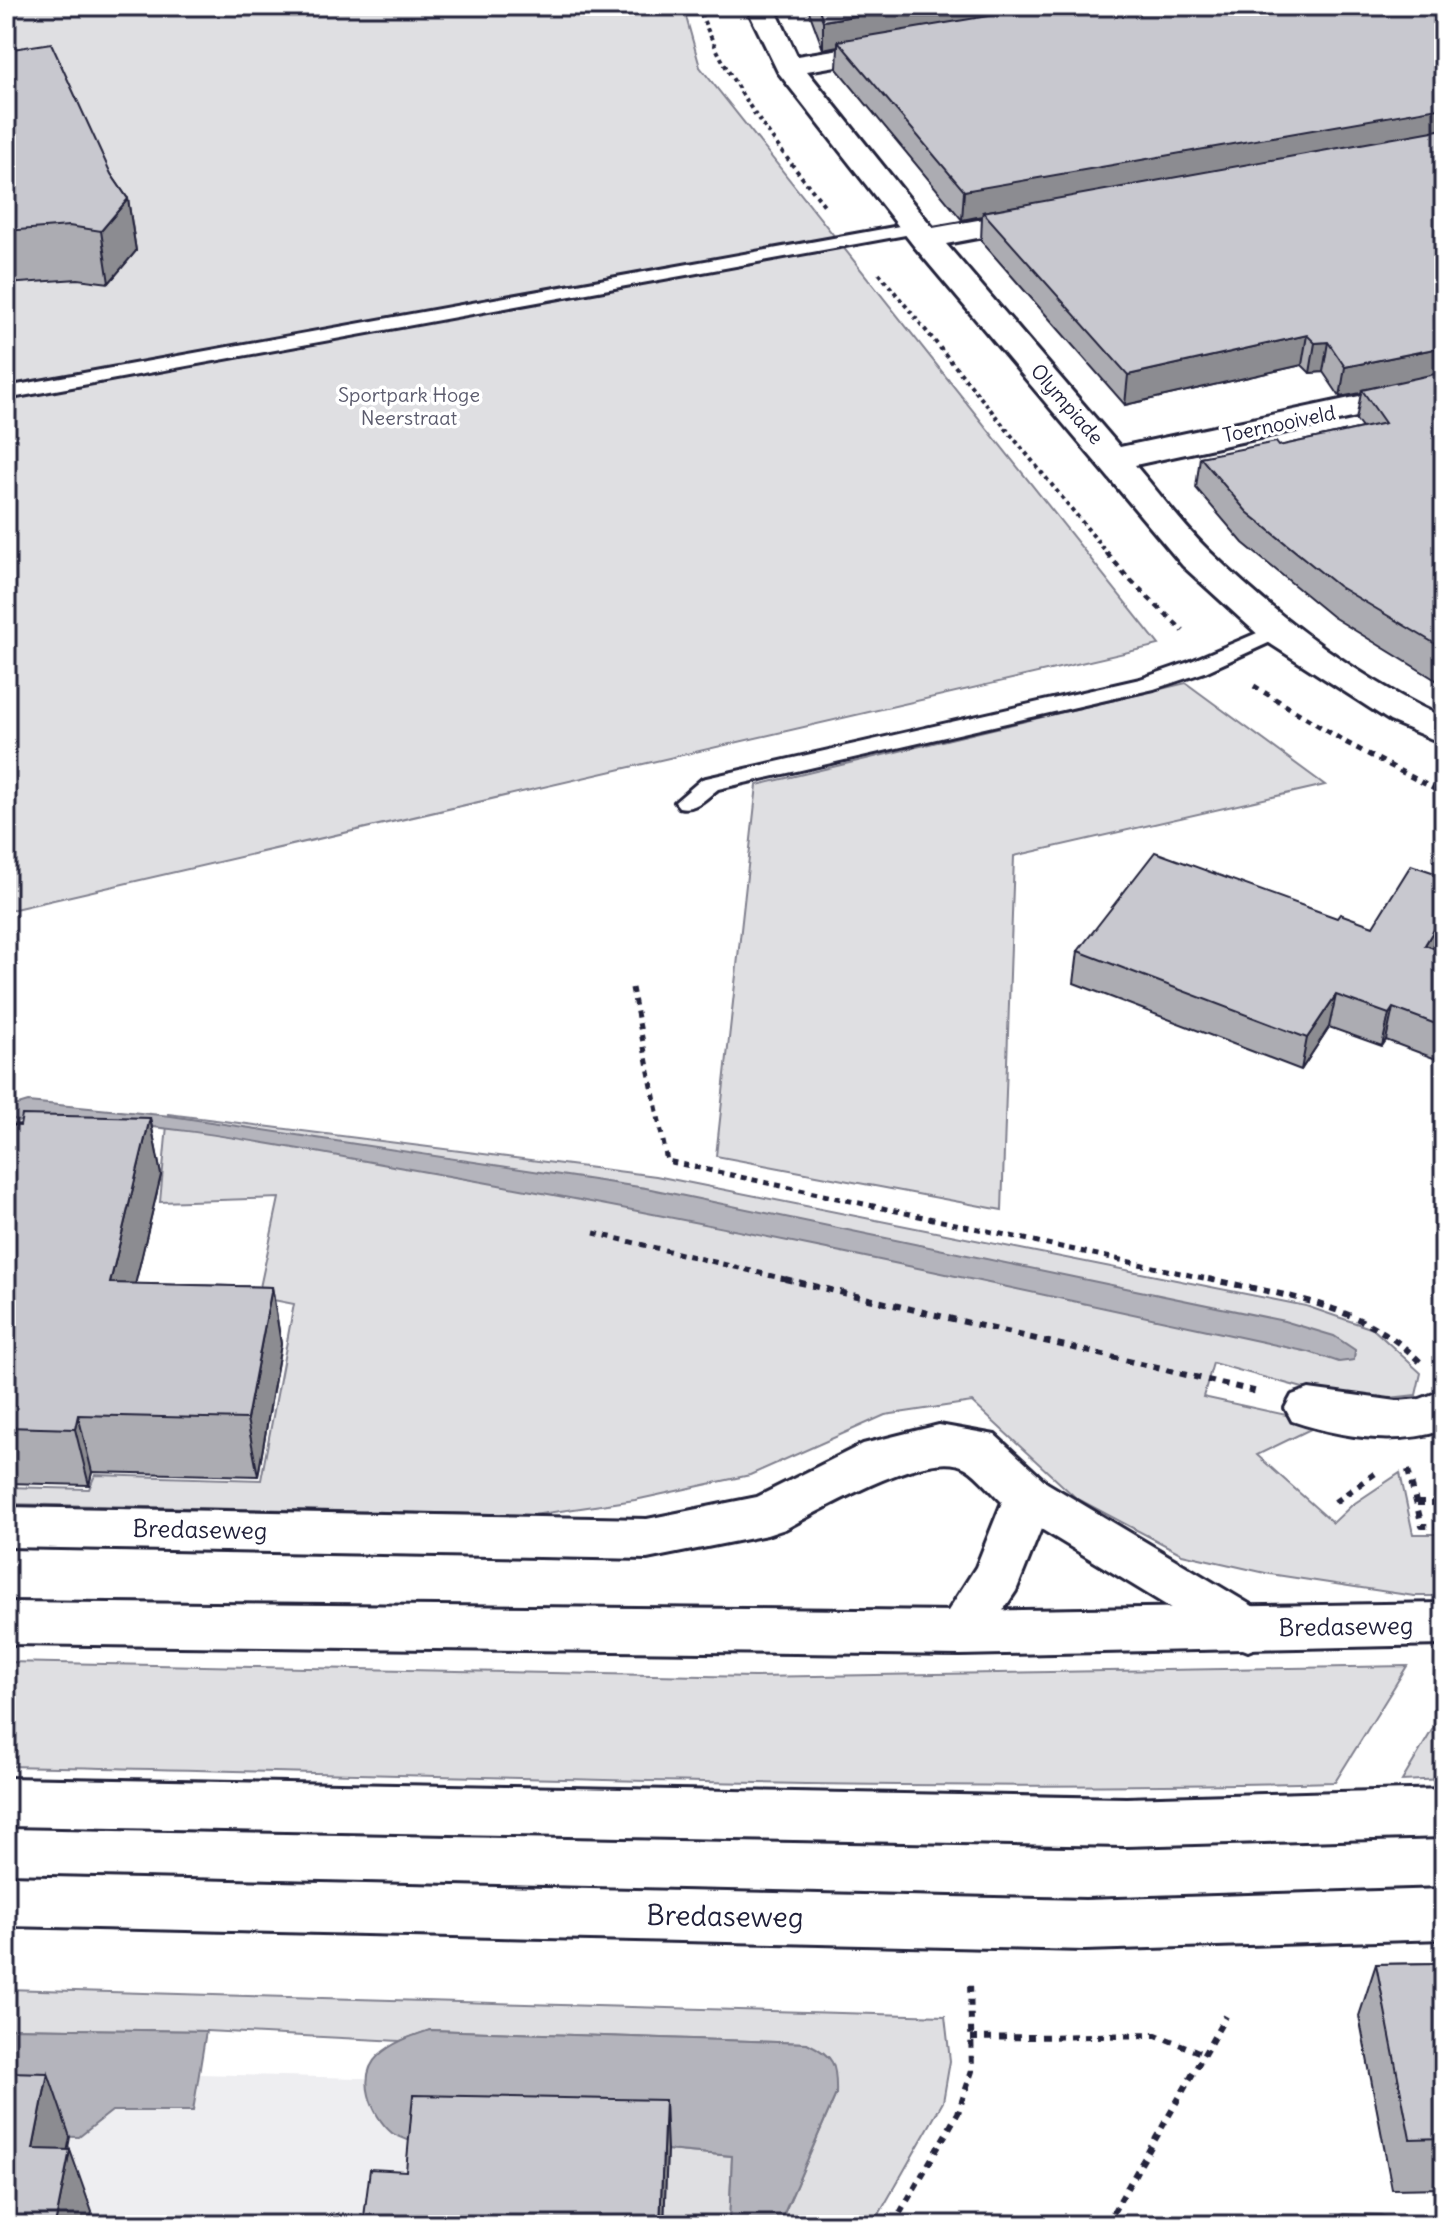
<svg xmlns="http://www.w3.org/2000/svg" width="1450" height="2231" font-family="Delius,sans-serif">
<rect width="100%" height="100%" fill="#fff"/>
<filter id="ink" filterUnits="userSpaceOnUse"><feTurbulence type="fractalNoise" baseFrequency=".0125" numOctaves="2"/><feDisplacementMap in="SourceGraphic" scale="16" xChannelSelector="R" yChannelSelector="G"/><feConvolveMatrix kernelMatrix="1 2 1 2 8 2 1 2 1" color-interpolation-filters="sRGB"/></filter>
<g filter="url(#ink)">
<path fill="#eeeef1" d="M6 2069 670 2086 664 2225H6Z"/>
<g fill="#dfdfe2" stroke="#80808e" stroke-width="2">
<path d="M6 6H683L700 67 1159 645 6 911Z"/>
<path d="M1186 683 1325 785 1014 856 1002 1210 716 1156 757 785Z"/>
<path d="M168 1114 656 1176 1306 1306 1373 1329 1421 1373 1416 1395 1353 1402 1213 1363 1203 1397 1323 1423 1257 1455 1333 1523 1352 1505 1400 1473 1413 1534H1444V1596H1414L1270 1574 1182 1554 1076 1498 972 1402 885 1415 750 1475 635 1500 533 1515 6 1504V1487L89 1489 95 1475 261 1480 294 1304 258 1297 279 1198 160 1202Z"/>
<path d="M6 1662 754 1677 1407 1666 1335 1782C892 1794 449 1774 6 1766Z"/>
<path d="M1444 1710V1779L1402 1781Z"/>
<path d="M6 1989 945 2016 950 2061 943 2102 873 2225H779L836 2094 807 2043 430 2030 400 2041 206 2031 6 2028Z"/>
<path d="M667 2150 732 2156 729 2225H664Z"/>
</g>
<g fill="#b4b4bc" stroke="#7a7a88" stroke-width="2">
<path d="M28 1102 171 1116 646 1188 1284 1321 1334 1336 1355 1350 1354 1360 1339 1362 1309 1352C1021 1290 733 1226 443 1175 302 1151 162 1117 19 1121L8 1117V1108Z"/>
<path d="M6 2028 206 2031 193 2111H112L79 2137 6 2135Z"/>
<path d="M430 2030 807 2043C834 2056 837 2064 836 2094L779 2225H729L732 2156 667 2150 421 2145C412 2141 400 2138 392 2133 371 2115 356 2076 379 2055 393 2042 412 2036 430 2030Z"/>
<path d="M1343 2214 1380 2215 1411 2225H1325Z"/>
</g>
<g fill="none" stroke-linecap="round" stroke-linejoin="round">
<g stroke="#22223b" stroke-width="6">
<g id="lane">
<path d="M916 223 925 228 922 232 6 399V387Z"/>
<path d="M1276 625 1284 626 1287 631 1284 636 1205 672 1154 689 718 789C705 799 695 811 679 807L675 802 702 779 1140 679 1189 662Z"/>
</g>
</g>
<g stroke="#22223b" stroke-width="6">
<g id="street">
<path d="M746 6H774L797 56 896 40 906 42 910 48 906 54 807 71 933 228 1040 209 1051 212 1055 218 1051 224 946 244 1120 447 1444 378V398L1135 465C1160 494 1183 526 1211 553 1279 618 1358 678 1444 718V744L1390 721 1263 639 1183 566 914 246 778 72Z"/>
<path d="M1309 1389 1397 1401 1420 1399 1444 1390V1430C1395 1446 1340 1437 1292 1421L1285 1408 1292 1395Z"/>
<path d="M939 1425 995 1435 1047 1483 1266 1614 1274 1629 1266 1644 1248 1651 1230 1644 1041 1529 1016 1591 978 1648 960 1655 942 1648 934 1633 976 1567 1002 1502C991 1492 979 1476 966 1468 930 1445 820 1511 785 1529L767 1535 647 1559 6 1547V1507L647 1519 757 1497 863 1444Z"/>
<path d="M6 1876 1085 1900 1444 1889V1939L1085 1950 6 1926Z"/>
</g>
</g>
<g stroke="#22223b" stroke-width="6">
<g id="secondary">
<path d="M6 1602 960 1611 1444 1603V1645L960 1655 6 1644Z"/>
<path d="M6 1778 1126 1798 1444 1789V1837L1126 1846 6 1826Z"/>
</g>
</g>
<g stroke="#22223b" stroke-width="4" stroke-dasharray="4 4" stroke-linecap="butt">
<path d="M698 6C726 82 774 143 825 206"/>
<path d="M879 273 1109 555"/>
</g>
<g stroke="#22223b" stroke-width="5" stroke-dasharray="6 6" stroke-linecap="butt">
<path d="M1107 553 1126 576 1183 631"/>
<path d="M1254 686 1347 743 1444 794"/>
<path d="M632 988 667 1161 1217 1281"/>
<path d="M594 1233 793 1281"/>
</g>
<g stroke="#22223b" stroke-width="6" stroke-dasharray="7 7" stroke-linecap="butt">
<path d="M785 1279 1258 1392"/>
<path d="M1208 1279C1284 1295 1366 1305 1422 1364"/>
<path d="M1408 1470 1422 1526H1444"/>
<path d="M1335 1502 1377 1472"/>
<path d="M1417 1503H1444"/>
<path d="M971 2038 1156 2035 1204 2054"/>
<path d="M893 2225 958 2113 972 2071 970 1981"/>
<path d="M1106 2225 1226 2016"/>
</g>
<use href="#lane" fill="#fff" fill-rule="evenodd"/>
<use href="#street" fill="#fff" fill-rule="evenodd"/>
<use href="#secondary" fill="#fff" fill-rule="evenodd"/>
</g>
<g fill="#acacb2" stroke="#22223b" stroke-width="2">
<path d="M807 6H1444V685L1333 617 1243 543 1196 488 1200 457 1279 446 1362 428 1356 420 1361 393 1340 397 1323 372 1310 373 1302 365 1125 405 981 241 982 216 962 220 837 69 838 46 823 49Z"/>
<path d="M6 50 111 174 128 199 136 251 109 283 78 279 6 284Z"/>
<path d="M1444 876V933L1435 948 1444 952V1062L1386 1040 1382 1046 1329 1027 1301 1070 1074 983 1078 951 1337 918 1373 926Z"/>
<path d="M150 1118 161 1175 135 1284 272 1287 281 1344 258 1476 92 1472 89 1485 6 1483V1125Z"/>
<path d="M1444 1963V2188L1392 2189 1359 2016 1376 1964Z"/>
</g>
<g fill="#8c8c91" stroke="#22223b" stroke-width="2">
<path d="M914 6H1079L838 41V46L823 49V21Z"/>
<path d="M1444 86V134L983 212 982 216 962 220 964 191Z"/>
<path d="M128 199 136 251 109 283 101 231Z"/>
<path d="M1307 335 1302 365 1125 405 1128 375Z"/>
<path d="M1328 342 1323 372 1310 373 1315 343Z"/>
<path d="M1444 347V376L1362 390 1361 393 1340 397 1345 367Z"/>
<path d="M1444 913V933L1418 977 1425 945Z"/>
<path d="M1336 995 1329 1027 1301 1070 1307 1038Z"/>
<path d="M1393 1008 1386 1040 1382 1046 1389 1014Z"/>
<path d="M150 1118 161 1175 122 1340 110 1283Z"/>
<path d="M272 1287 281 1344 258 1476 247 1419Z"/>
<path d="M78 1415 92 1472 89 1485 75 1429Z"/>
<path d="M48 2073 70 2137 56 2211 33 2149Z"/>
<path d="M665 2100 667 2150 664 2225H660Z"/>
<path d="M70 2150 92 2212 89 2225H55Z"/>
</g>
<g fill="#c8c8cf" stroke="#22223b" stroke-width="2">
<path d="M818 6H914L823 21Z"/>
<path d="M1048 6H1444V86L1436 88 1444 95V107L964 191 838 41Z"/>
<path d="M51 43 111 174 128 199 101 231 69 226 6 231V50Z"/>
<path d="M1444 129V347L1345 367 1328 342 1315 343 1307 335 1128 375 983 212Z"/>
<path d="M1444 372V649L1338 586 1247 512 1200 457 1276 442 1279 446 1385 423 1362 390Z"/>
<path d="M1155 852 1337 918 1340 914 1373 926 1411 865 1444 876V913L1425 945 1444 952V1027L1393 1008 1389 1014 1336 995 1307 1038 1078 951Z"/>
<path d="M22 1115 150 1118 110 1283 272 1287 247 1419 78 1415 75 1429 6 1427V1125L20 1126Z"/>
<path d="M1444 1963V2138L1410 2139 1376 1964Z"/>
<path d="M6 2072 48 2073 33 2149 70 2150 55 2225H6Z"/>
<path d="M413 2095 665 2100 660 2225H363L370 2169 406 2171Z"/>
</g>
</g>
<g text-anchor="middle" stroke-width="7" stroke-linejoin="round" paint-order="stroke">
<g font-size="20" fill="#5b5b6d" stroke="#fff">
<text x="409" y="402">Sportpark Hoge<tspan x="409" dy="23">Neerstraat</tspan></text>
</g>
<g font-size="20" fill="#22223b" stroke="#fff">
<text transform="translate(1067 404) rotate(49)" y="7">Olympiade</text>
<text transform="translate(1279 424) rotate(-12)" y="7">Toernooiveld</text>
</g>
<g font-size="24" fill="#22223b" stroke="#fff">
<text transform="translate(200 1530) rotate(1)" y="8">Bredaseweg</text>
<text transform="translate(1346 1627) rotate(-1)" y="8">Bredaseweg</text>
</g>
<g font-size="28" fill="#22223b" stroke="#fff">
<text transform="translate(725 1916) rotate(1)" y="10">Bredaseweg</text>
</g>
</g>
<rect width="1450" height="2231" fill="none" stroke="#fff" stroke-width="32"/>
<rect x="16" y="16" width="1418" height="2199" fill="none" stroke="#22223b" stroke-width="3" filter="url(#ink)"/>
</svg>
